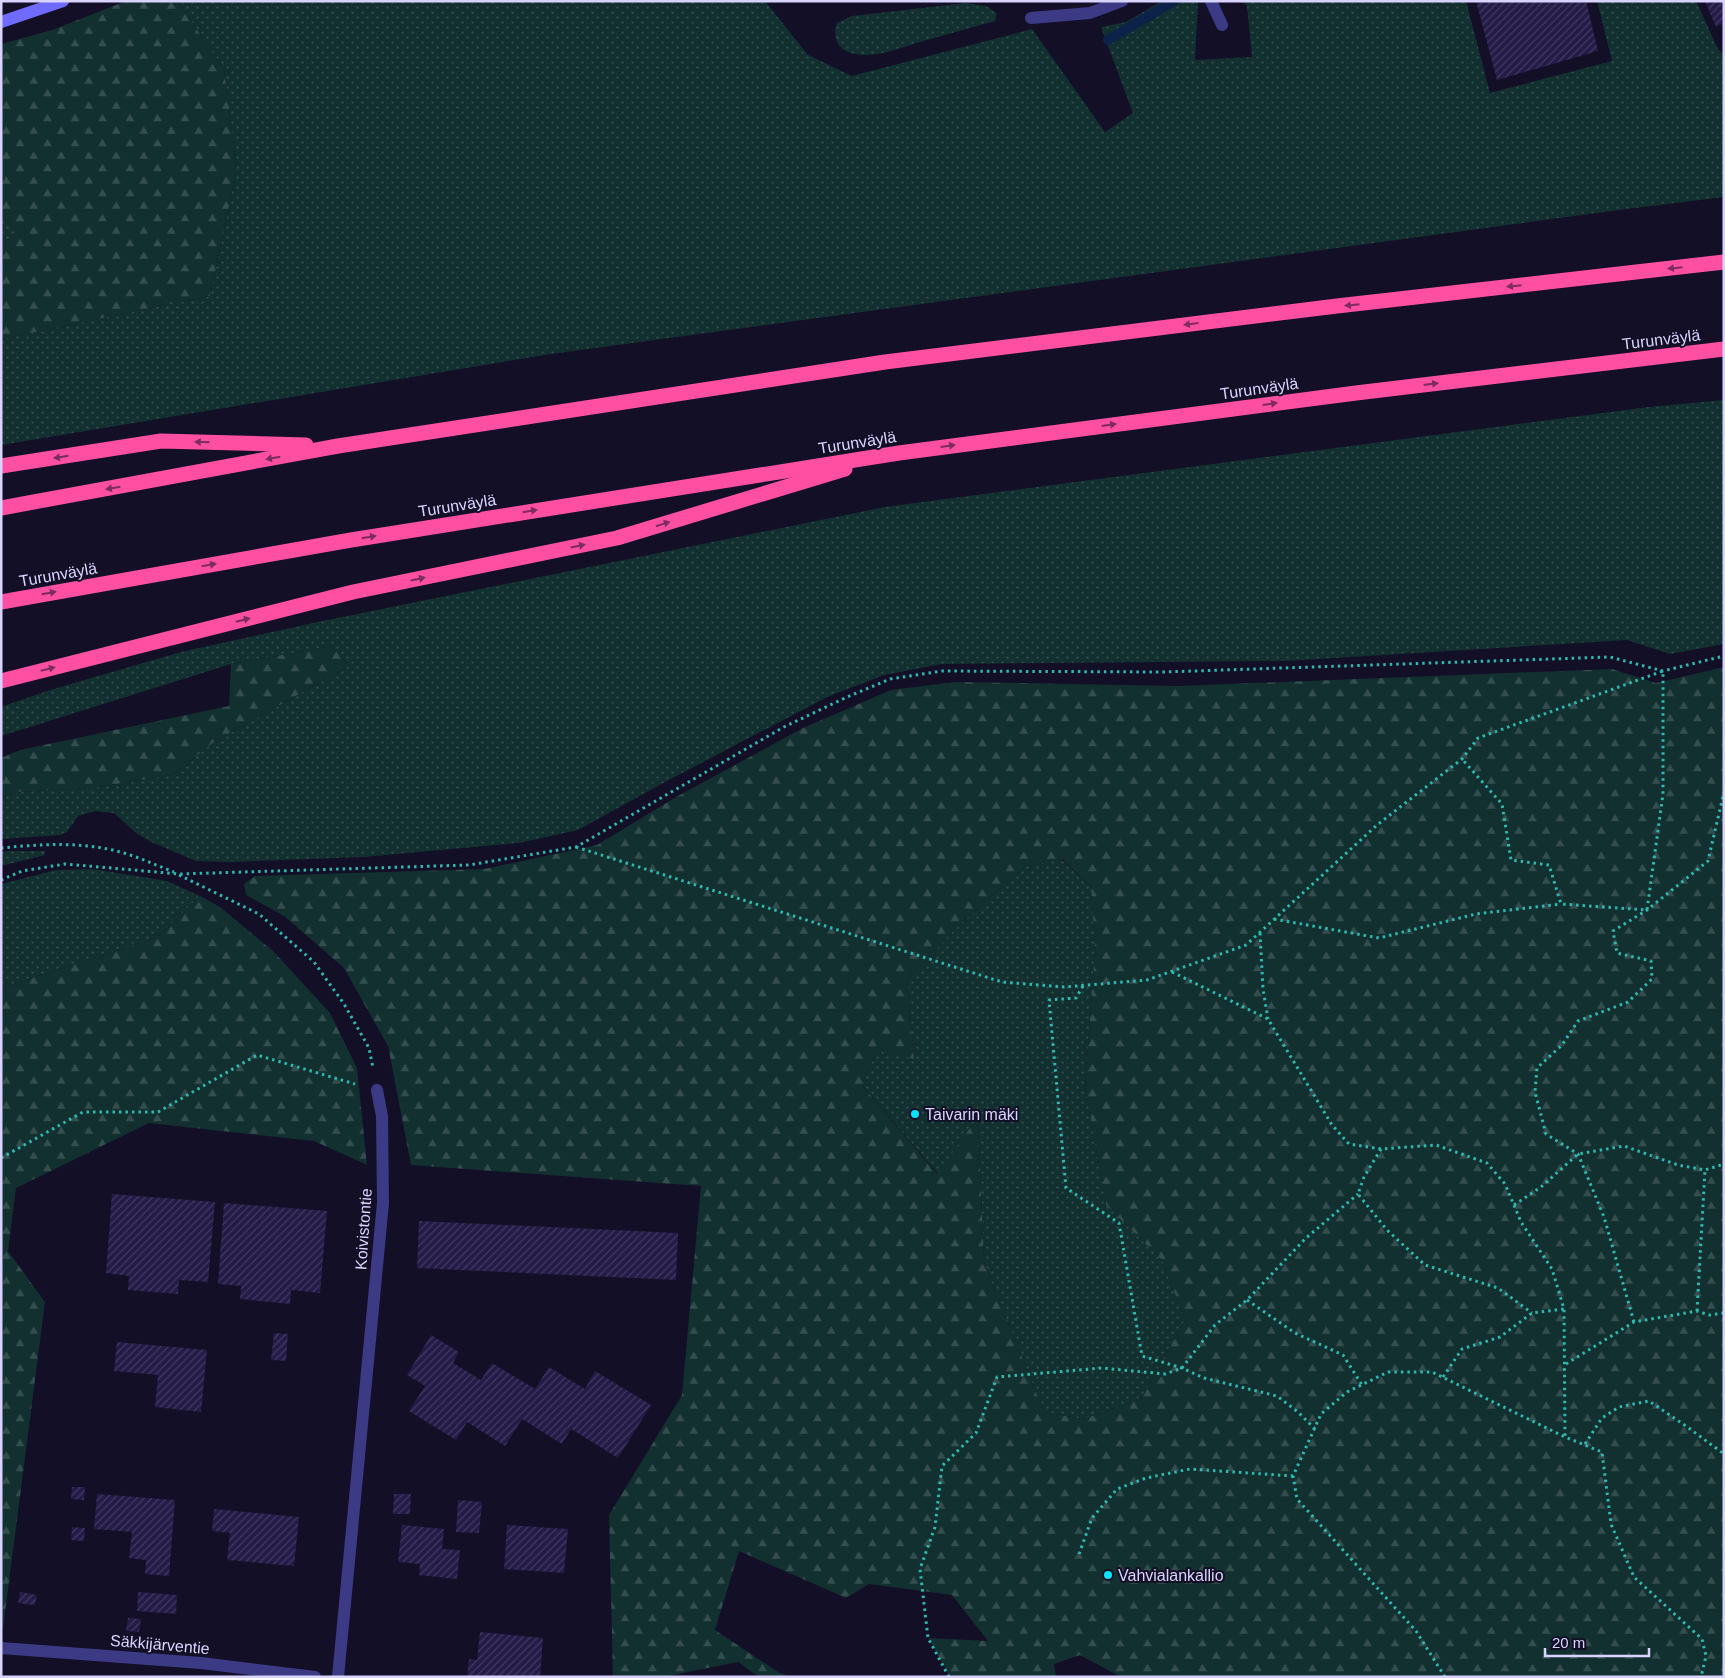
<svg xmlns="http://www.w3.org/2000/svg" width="1725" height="1678" font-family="Helvetica,sans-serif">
<defs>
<pattern id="grass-dots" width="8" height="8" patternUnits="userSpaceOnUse" patternTransform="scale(1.25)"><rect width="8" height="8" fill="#12302f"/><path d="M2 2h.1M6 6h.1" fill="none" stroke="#344d4e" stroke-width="1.8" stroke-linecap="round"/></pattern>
<pattern id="forest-firs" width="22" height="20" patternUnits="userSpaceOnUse" patternTransform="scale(1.25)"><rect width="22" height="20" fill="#12302f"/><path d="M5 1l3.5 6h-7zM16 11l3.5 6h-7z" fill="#344d4e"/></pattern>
<pattern id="building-hatch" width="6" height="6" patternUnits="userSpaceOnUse" patternTransform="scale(1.25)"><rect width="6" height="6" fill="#241b47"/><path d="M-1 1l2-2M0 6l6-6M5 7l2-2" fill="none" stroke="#433b63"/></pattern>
</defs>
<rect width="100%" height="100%" fill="#130f26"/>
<g fill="url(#grass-dots)">
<path d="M178 1H765L808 55 852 76 1032 29 1105 132 1133 113 1101 27 1126 22 1162 1H1198L1195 60 1252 57 1247 6 1242 1H1466L1490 93 1612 61 1597 1H1696L1718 49 1724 55V197L1619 210 551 354 1 445V339L210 296 237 168 224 70Z"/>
<path d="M966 3 986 6 997 13 995 21C970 28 945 35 920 42 900 48 877 58 855 54 838 51 832 38 837 23L852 16Z"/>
<path d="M1 214 22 235 1 242Z"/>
<path d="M1724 400V644L1670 654 1627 640 1286 661 942 664 884 675 827 697 667 781 578 830 519 843 363 857 230 862 196 861 151 842 136 833 114 813 95 811 78 816 67 832 60 835 1 839V798L16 792 93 788 172 775 214 742 349 666 332 646 231 664 1 736V707L50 690 181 652 313 623 885 507 1649 407Z"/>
<path d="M9 851H45V855L1 866V852Z"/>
<path d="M1061 859 1091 887 1095 949 1085 1086 1106 1204 1162 1260 1185 1320 1141 1399 1083 1419 1044 1412 984 1262 978 1118 938 1174 862 1085 876 1050 914 1058 907 980 956 928 1024 867Z"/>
<path d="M93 869 167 881 200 896 156 938 1 988V884L56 870Z"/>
</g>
<g fill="url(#forest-firs)" fill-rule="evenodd">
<path d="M126 1H178L224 70 237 168 210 296 1 339V242L22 235 1 214V44L52 30Z"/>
<path d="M332 646 349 666 214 742 172 775 93 788 16 792 1 798V758L20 750 229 706 231 664Z"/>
<path d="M1724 667V1677H1121L1080 1655 1054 1664 1056 1677H950L928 1638 988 1641 952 1595 869 1584 846 1598 739 1551 715 1630 778 1672 790 1677H759L738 1662 663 1677H613L609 1515 682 1395 701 1186 411 1165 388 1046 344 968 284 916 246 895 244 884 255 876 484 869 597 845 676 797 803 728 891 690 956 682 1178 686 1612 669 1656 683ZM1062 859 1091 887 1095 949 1085 1086 1106 1205 1162 1260 1185 1320 1141 1399 1083 1419 1044 1412 984 1262 978 1117 937 1174 862 1085 876 1050 914 1059 907 980 956 928 1024 867Z"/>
<path d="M200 896 220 907 274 952 330 1013 357 1068 367 1165 314 1141 149 1123 16 1188 8 1251 45 1302 3 1628H1V988L156 938Z"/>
</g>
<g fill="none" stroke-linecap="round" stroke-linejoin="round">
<path stroke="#0c2248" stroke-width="10" d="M1108 40 1174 1"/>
</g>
<g fill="url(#building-hatch)">
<path d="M1476 1H1586L1598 51 1497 80Z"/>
<path d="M1705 1H1724V23L1716 27Z"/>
<path d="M112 1194 215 1202 208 1282 179 1280 178 1294 128 1290 129 1276 106 1273Z"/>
<path d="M224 1203 327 1211 320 1293 291 1290 290 1304 240 1299 241 1286 218 1284Z"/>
<path d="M419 1221 678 1233 676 1280 417 1268Z"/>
<path d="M274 1333 288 1334 286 1361 271 1360Z"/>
<path d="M431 1335 459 1352 453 1363 481 1380 492 1363 535 1389 549 1367 585 1389 595 1371 651 1405 618 1458 571 1429 562 1444 522 1419 505 1446 467 1422 456 1440 409 1411 425 1386 407 1375Z"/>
<path d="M117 1342 207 1350 201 1412 155 1407 158 1375 114 1371Z"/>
<path d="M72 1487H85L84 1500 71 1499Z"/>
<path d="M97 1494 175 1500 169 1576 145 1574 146 1560 129 1558 132 1532 94 1529Z"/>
<path d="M394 1494H411L410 1514H393Z"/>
<path d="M458 1500 482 1502 479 1533 456 1532Z"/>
<path d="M214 1509 299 1517 294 1566 227 1560 230 1533 212 1531Z"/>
<path d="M402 1525 444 1529 442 1549 460 1550 457 1579 419 1575 420 1564 398 1562Z"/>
<path d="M507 1525 568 1529 564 1573 504 1569Z"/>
<path d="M72 1527 85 1528 84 1541 71 1540Z"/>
<path d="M20 1592 37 1595 35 1605 18 1603Z"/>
<path d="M138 1592 177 1595 176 1614 137 1611Z"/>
<path d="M128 1618 141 1619 139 1632 126 1631Z"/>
<path d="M480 1632 543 1638 540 1677H467L469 1659 477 1660Z"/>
</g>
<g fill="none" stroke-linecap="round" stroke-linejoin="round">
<g stroke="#2fb8b0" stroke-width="3" stroke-dasharray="2.5 4" stroke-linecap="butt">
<path d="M576 847 1002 982 1064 987 1147 980 1246 945 1377 825 1462 759 1478 738 1663 671V794L1647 910 1561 904 1549 865 1511 860 1502 804 1462 759"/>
<path d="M1 848C43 844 87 841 127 854 143 859 158 866 174 872"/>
<path d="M179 875 259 914 314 962 344 1004 369 1048 373 1068"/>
<path d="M1 880 22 871 65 864 179 874 469 865 576 847 784 727 847 697 890 679 942 671 1164 672 1610 657 1663 671 1724 656"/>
<path d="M1274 919 1379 938 1476 914 1561 904"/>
<path d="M1260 933 1263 989 1268 1019"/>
<path d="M1172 972 1268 1019 1332 1125 1349 1144 1381 1149 1436 1145 1487 1163 1505 1184 1521 1222 1552 1269 1564 1309 1565 1437"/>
<path d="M1083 986 1076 998 1049 1000 1066 1188 1119 1223 1142 1356 1182 1368 1204 1378 1277 1396 1298 1412 1315 1429"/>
<path d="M1381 1149 1364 1177 1358 1194 1387 1230 1425 1265 1498 1288 1532 1313"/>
<path d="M1 1158 83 1112H158L257 1055 355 1084"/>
<path d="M1514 1205 1541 1187 1578 1154 1624 1146 1678 1165 1705 1170 1724 1164"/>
<path d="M1247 1300 1295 1333 1343 1355 1362 1385"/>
<path d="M1697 1311 1705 1170"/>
<path d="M1634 1322 1604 1217 1578 1154 1546 1134 1535 1092 1537 1068 1562 1045 1578 1021 1628 1002 1652 979 1651 961 1617 953 1613 931 1647 910 1708 861 1724 792"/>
<path d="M1566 1364 1634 1322 1697 1311 1709 1315 1724 1313"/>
<path d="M1443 1377 1462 1349 1500 1337 1532 1313 1564 1309"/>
<path d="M1585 1444 1602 1418 1619 1407 1649 1401 1686 1426 1724 1454"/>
<path d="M1079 1554 1092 1518 1117 1489 1146 1478 1190 1469 1293 1476"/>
<path d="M949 1677 928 1638 920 1569 935 1527 942 1466 976 1433 997 1377 1102 1368 1165 1374 1182 1368 1215 1325 1247 1300 1306 1238 1358 1194"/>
<path d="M1445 1677 1416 1631 1297 1499 1293 1476 1321 1414 1347 1392 1388 1372H1432L1565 1437 1602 1452 1611 1524 1634 1577 1702 1639 1706 1656 1701 1677"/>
</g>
<path stroke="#3d3a85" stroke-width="12" d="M1211 1 1222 25"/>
<g stroke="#3d3a85" stroke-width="12">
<path d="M1031 18 1090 13 1122 1"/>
<path d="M1 1648 201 1663 315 1677"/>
<path d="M338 1677 383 1203 382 1116 377 1090"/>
</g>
<path stroke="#6f6bff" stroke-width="12" d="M1 22 63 1"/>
<g stroke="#ff4fa3" stroke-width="15">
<path d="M1 466 161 441 306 445"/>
<path d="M1 508 338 446 885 362 1337 306 1724 262"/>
<path d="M1 602 351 540 899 453 1356 393 1724 349"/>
<path d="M1 681 353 592 617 538 845 469"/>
</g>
</g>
<defs><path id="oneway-solid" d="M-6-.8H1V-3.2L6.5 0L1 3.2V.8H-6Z" transform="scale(1.25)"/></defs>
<g fill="#7d2c5e">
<use href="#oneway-solid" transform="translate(1675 268) rotate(174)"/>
<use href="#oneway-solid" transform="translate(1514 286) rotate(174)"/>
<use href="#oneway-solid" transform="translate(1352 305) rotate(174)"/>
<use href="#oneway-solid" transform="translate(1191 324) rotate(173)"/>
<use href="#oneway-solid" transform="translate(1431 384) rotate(-7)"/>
<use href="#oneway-solid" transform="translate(1270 404) rotate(-8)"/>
<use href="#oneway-solid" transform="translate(1109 425) rotate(-8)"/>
<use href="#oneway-solid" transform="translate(202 442) rotate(-178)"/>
<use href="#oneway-solid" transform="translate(948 446) rotate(-8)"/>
<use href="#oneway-solid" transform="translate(61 457) rotate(171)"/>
<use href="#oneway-solid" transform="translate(273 458) rotate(170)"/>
<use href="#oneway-solid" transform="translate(113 488) rotate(170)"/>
<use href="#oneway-solid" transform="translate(530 511) rotate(-9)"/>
<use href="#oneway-solid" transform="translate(663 524) rotate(-17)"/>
<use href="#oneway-solid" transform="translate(369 537) rotate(-9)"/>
<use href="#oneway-solid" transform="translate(578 546) rotate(-12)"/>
<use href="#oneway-solid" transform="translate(209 565) rotate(-10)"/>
<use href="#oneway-solid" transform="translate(418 579) rotate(-12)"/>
<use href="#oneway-solid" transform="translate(49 593) rotate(-10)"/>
<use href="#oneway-solid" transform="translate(243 620) rotate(-14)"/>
<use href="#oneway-solid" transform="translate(48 669) rotate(-14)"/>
</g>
<g fill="#00e5ff" stroke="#130f26" stroke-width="2">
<circle cx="915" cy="1114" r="5"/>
<circle cx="1108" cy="1575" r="5"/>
</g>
<g text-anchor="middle" stroke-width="4" stroke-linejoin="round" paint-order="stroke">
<g font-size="16" fill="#d9d4ff" stroke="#130f26">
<text transform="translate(1661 339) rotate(-7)" y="6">Turunväylä</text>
<text transform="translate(1259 388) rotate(-8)" y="6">Turunväylä</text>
<text transform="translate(857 442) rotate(-9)" y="6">Turunväylä</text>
<text transform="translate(457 505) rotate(-9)" y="6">Turunväylä</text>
<text transform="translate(58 574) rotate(-10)" y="6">Turunväylä</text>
<text transform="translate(363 1229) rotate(-86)" y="6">Koivistontie</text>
<text transform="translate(160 1644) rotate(5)" y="6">Säkkijärventie</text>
</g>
<g font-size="16" fill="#d9d4ff" stroke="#130f26" text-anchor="start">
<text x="925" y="1120">Taivarin mäki</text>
<text x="1118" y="1581">Vahvialankallio</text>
</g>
</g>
<rect width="1725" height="1678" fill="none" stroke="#d9d4ff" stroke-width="5"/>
<path d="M1545 1648v8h104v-8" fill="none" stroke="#d9d4ff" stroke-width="2.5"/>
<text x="1552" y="1648" font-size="15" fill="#d9d4ff" stroke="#130f26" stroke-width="4" paint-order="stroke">20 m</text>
</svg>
